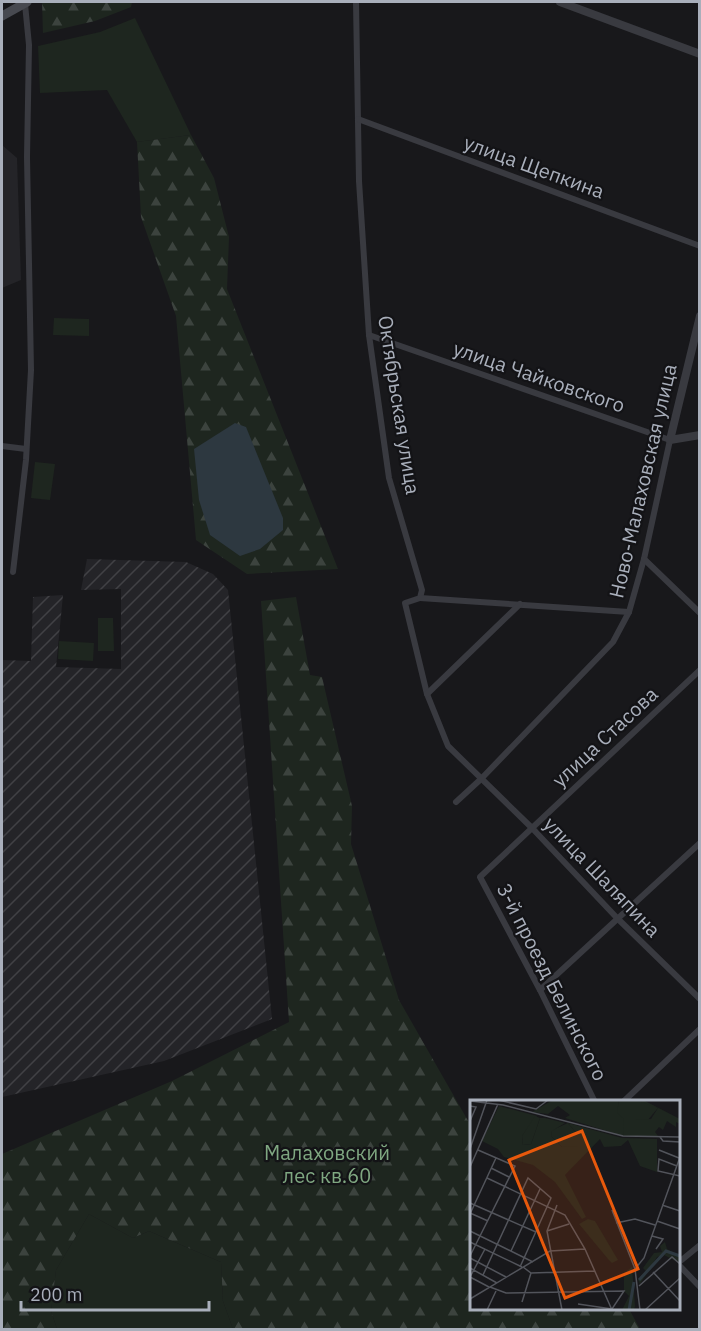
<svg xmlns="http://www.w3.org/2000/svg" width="701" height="1331" font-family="'IBM Plex Sans',sans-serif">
<defs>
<pattern id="industrial-furrows" width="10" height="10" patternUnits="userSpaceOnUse" patternTransform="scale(1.5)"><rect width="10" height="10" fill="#242428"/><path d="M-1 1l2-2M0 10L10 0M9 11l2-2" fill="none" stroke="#414145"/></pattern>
<pattern id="forest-firs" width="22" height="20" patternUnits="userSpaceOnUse" patternTransform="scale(1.5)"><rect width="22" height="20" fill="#1e261f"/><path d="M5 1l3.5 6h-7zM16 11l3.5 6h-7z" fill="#3c433e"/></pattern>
</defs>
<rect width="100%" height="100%" fill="#18181b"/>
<path fill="#242428" d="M2 145 17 158 21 280 2 288Z"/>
<path fill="url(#industrial-furrows)" d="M87 559 186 562 213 574 228 590 272 1019 164 1061 2 1097V660L31 661 33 597 63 595 56 667 121 669V589L81 590Z"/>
<g fill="#1e261f">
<path d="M135 18 191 135 137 142 107 90 40 93 38 46 100 32Z"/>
<path d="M54 318 89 319V336L53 335Z"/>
<path d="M35 462 55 464 50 500 31 498Z"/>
<path d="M98 618H113L114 651H98Z"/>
<path d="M59 641 94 643 93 661 58 659Z"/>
<path d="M89 1214 133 1238 149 1231 221 1262 223 1301 233 1329H57L51 1311 56 1270Z"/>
</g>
<g fill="url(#forest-firs)">
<path d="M42 2H132L131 7 95 21 43 33Z"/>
<path d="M191 135 214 178 229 237 227 289 338 569 247 574 196 540 176 316 141 217 137 142Z"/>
<path d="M296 597 310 675 322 677 352 806 351 844 399 1000 471 1126 472 1308 629 1309 640 1329H233L223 1301 221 1262 149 1231 133 1238 89 1214 56 1270 51 1311 57 1329H2V1154L172 1081 289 1022 261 601Z"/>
</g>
<path fill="#2d3840" d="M235 423 246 427 283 518V530L260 549 240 556 210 535 199 500 194 449Z"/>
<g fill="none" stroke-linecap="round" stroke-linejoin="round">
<g stroke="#393a40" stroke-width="6">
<path d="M356 2 359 181 369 335 389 478 422 590 420 598 405 603 427 694 448 746 532 828 617 918 700 999"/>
<path d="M358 119 700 246"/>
<path d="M369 335 670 440 644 559 629 612 613 642 481 779 456 802"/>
<path d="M2 446 26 449"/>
<path d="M644 559 700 613"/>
<path d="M13 572 26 460 31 370 27 157 29 45 25 4"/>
<path d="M420 598 629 612"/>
<path d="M427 694 520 604"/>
<path d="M540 990 700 843"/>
<path d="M595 1102 540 990 480 877 700 670"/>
<path d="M623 1102 700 1029"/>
<path d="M678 1263 700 1245"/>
<path d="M678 1264 700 1287"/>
</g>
<g stroke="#393a40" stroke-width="8">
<path d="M560 2 700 54"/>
<path d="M700 316 670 440 700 435"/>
</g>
<path stroke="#474950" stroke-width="9" d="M2 16 27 2"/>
</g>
<g text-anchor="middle" stroke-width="4.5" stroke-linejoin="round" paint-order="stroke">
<g font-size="20" fill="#a9afbb" stroke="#131316">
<text transform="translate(534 167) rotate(20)" y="7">улица Щепкина</text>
<text transform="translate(539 377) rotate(19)" y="7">улица Чайковского</text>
<text transform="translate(399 405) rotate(81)" y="7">Октябрьская улица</text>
<text transform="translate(643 481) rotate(-77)" y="7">Ново-Малаховская улица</text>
<text transform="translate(605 737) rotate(-43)" y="7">улица Стасова</text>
<text transform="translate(602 877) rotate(46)" y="7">улица Шаляпина</text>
<text transform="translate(552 982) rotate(63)" y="7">3-й проезд Белинского</text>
</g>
<g font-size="20" fill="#7fa781" stroke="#131316">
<text x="327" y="1160">Малаховский<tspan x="327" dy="23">лес кв.60</tspan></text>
</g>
</g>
<g transform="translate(470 1100)">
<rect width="210" height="210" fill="#18181b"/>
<path d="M149 0 174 1 188 8 165 35H154L146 13ZM98 23 108 35V47H92L81 36 82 30Z" fill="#1e261f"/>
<path d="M83 0H149L147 13 153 18 154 35H165V20L181 19 188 8 166 0H173L210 19V24L206 22V27L197 21 193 30 189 27 185 32 188 36H153L95 18 100 15 88 6 78 14 62 12ZM29 6 67 16 52 36 53 45 61 44 70 18H75L95 23 82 31 81 36 92 47 108 46V35L98 23 152 38 187 39V72L170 66 158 40 151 46 134 47 130 39 95 75 116 117 112 119 85 82 63 65 34 57 28 49 12 41ZM118 119 125 121 148 160 142 163 138 159 109 124ZM195 142 197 149 210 156V163L194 155 187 157 170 184 168 180 177 172 173 168 184 153 192 152 190 146ZM162 167 165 206 164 210H152L159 196 154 191V173Z" fill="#1e261f"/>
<path d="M65 16 70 18 61 44 53 45 52 36Z" fill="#1e261f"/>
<path fill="none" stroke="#2d3840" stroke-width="3" d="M169 180 196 151 210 156M159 210 164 182"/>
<path fill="none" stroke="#52545b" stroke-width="1.5" d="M28 0 66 9 78 0M0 1 33 5 153 36 210 37M0 6 6 7 0 21M190 37 193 41 210 42M0 49 17 0M189 50 209 58M207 66 189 59 188 71 210 76M0 67 28 4M21 68 39 77M17 78 95 115 115 149 142 210M0 103 66 132M87 105 77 131 92 210M192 105 210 111M142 110 165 169M0 113 18 121M0 114 26 58M187 121 210 129M146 123 165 119 185 125M0 131 63 162M77 131 99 124M182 136 193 139 186 149M0 142 52 167M41 151 70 89M0 156 45 66 8 50M0 158 36 177M53 167 61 173 125 171M0 168 27 183M183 172 210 201M13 175 58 78 81 98 50 167M0 177 15 149M0 177 19 187M169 186 202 157 210 164M20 187 36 193 154 191 142 209 108 204M0 199 80 151 115 149M52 202 61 173M17 210 26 191M56 210H88M170 210 165 169 174 158 210 57M175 210 210 178"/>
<path fill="#e8590c" fill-opacity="0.15" stroke="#e8590c" stroke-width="3" d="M112 31 168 169 95 198 39 60Z"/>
<rect width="210" height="210" fill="none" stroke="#a9afbb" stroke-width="3"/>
</g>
<rect width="701" height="1331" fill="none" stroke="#a9afbb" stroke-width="6"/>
<path d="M21 1301v9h188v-9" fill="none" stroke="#a9afbb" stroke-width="3"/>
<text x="30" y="1301" font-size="18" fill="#a9afbb" stroke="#131316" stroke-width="4.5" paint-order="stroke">200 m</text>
</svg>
